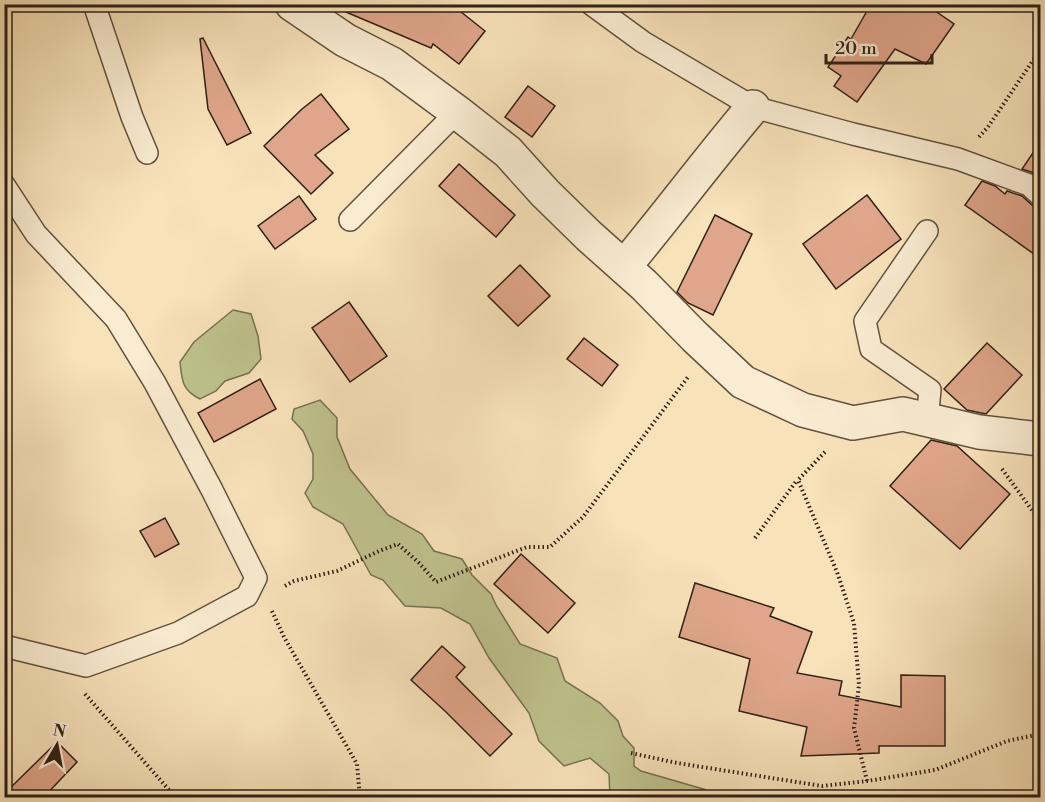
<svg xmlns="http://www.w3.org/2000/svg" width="1045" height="802" font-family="'Libre Bodoni',serif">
<rect width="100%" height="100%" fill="#f8e2ba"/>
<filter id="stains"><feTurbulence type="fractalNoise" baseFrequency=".00333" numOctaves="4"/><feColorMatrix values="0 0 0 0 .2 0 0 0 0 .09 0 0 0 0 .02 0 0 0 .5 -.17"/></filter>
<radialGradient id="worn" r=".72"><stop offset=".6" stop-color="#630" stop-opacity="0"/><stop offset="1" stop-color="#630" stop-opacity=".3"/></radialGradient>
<g fill="#bfc38f" stroke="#777252" stroke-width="1.5">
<path d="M233 310 251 314 258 336 261 359 249 373 225 381 216 391 200 399C182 390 182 381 180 362L194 342Z"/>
<path d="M320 400 337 418V437L350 469 388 515 422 534 434 551 462 559 472 575 491 594 496 605 520 644 557 658 565 681 600 703 618 721 623 736 634 748V766L641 771 731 797H610L609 774 590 758 564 766 539 741 529 713 489 658 470 624 441 608 405 606 383 580 371 575 343 524 313 507 305 493 313 479V454L303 431 292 419 294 409Z"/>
</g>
<g fill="#e0a68b" stroke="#2f2114" stroke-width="1.5">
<path d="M327 4H451L485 31 459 64 433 44 431 48Z"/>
<path d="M871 4H925L954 24 926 64 895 49 857 102 834 86 841 76 828 67 848 37 851 39Z"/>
<path d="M203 38 251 133 227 145 208 109 200 39Z"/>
<path d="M528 86 555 106 532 137 505 117Z"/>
<path d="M321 94 349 129 315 155 333 173 311 194 264 146 302 109Z"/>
<path d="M1041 141V178L1034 173 1022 169Z"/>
<path d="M459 164 515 215 496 237 439 186Z"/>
<path d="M982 181 995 186 1005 194 1007 191 1022 196 1032 205 1041 207V259L965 205Z"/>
<path d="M867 195 901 239 836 289 803 244Z"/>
<path d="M299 196 316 219 275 249 258 226Z"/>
<path d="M715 215 752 234 713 315 688 303 677 292Z"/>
<path d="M520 265 550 296 518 326 488 296Z"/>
<path d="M349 302 387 356 350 382 312 328Z"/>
<path d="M584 338 618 365 602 386 567 359Z"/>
<path d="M987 343 1022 375 986 414 967 410 944 389Z"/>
<path d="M260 379 276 409 214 442 198 413Z"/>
<path d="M931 440 957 446 1010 494 960 549 890 486Z"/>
<path d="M165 518 179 544 155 557 140 531Z"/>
<path d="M521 554 575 603 548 633 494 584Z"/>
<path d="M695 583 774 608 770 616 812 632 797 673 842 681 839 695 901 707V675L945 676V746H879V753L801 756 807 727 739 711 750 659 679 637Z"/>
<path d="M442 646 465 667 456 677 512 734 490 756 445 711 411 680Z"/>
<path d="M57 742 77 762 43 798H4V794Z"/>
</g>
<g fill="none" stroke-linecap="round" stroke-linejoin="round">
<g stroke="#61513e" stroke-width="24">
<g id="lane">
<path d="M94 4 132 117 147 153"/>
<path d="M591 4 643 42 753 107 853 134 958 159 1029 185 1040 195"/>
<path d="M4 185 36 234 116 319 155 383 212 490 256 578 247 596 178 633 86 666 4 646"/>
<path d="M350 220 457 112"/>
<path d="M927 420 930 390 871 349 865 321 927 231"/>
</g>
</g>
<g stroke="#61513e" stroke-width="36">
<g id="street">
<path d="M292 4 345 40 392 64 457 112 508 152 545 193 589 236 644 285 695 337 743 382 803 410 853 423 903 414 979 432 1040 439"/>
<path d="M624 267C668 214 709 159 753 107"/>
</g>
</g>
<g stroke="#2f2114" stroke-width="4" stroke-dasharray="1.5 3" stroke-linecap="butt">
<path d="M979 137 988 127 1040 50"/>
<path d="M825 452 798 480 837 572 854 623 859 685 854 728 867 781"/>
<path d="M1002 469 1040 521"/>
<path d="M755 538 797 480"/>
<path d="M285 586 294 581 337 571 379 551 398 544 419 563 436 582 527 547H550L583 517 688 377"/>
<path d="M272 611 284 637 357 764 360 798"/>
<path d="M85 694 176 798"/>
<path d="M631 753 677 763 822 786 867 781 935 770 1007 741 1040 734"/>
</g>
<use href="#lane" stroke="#faecd2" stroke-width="21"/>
<use href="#street" stroke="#faecd2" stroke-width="33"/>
</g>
<rect width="1045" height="802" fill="none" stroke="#f8e2ba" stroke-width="24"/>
<rect x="6" y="6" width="1033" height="790" fill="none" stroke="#2f2114" stroke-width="3"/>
<rect x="12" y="12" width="1021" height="778" fill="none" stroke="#2f2114" stroke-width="1.5"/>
<g transform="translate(57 745) rotate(10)" stroke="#faecd2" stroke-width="4.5" paint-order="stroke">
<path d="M0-4.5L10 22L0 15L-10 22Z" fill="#2f2114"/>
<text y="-9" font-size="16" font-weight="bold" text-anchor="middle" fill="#2f2114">N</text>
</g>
<path d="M826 54v9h106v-9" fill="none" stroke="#2f2114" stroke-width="3"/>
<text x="835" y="54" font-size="18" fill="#2f2114" stroke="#faecd2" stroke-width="4.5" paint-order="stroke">20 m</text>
<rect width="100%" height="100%" filter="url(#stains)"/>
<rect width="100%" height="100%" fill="url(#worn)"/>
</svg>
